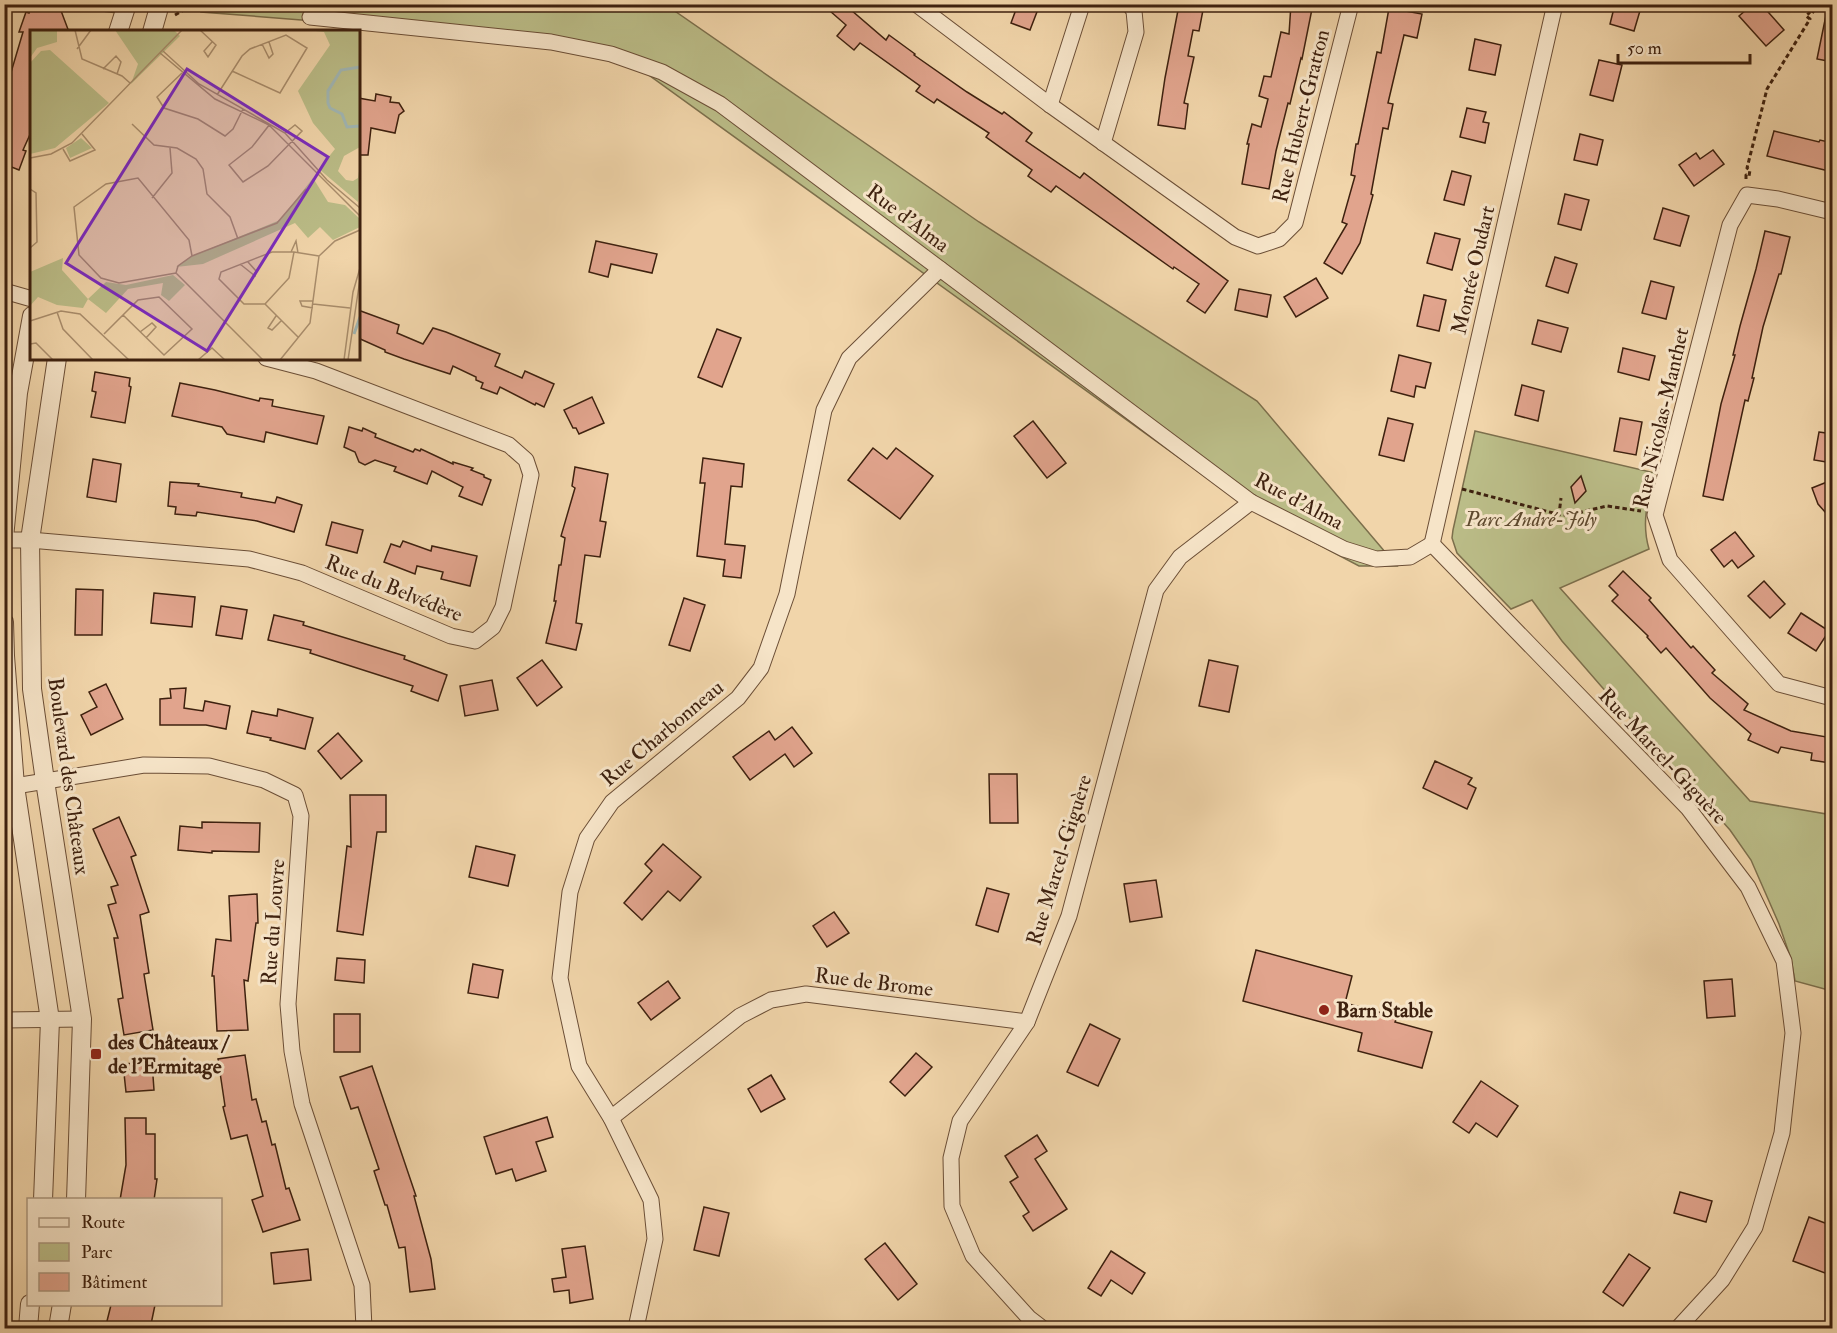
<svg xmlns="http://www.w3.org/2000/svg" width="1837" height="1333" font-family="'IM FELL Double Pica',serif">
<rect width="100%" height="100%" fill="#f1d5aa"/>
<filter id="stains"><feTurbulence type="fractalNoise" baseFrequency=".00333" numOctaves="4"/><feColorMatrix values="0 0 0 0 .2 0 0 0 0 .09 0 0 0 0 .02 0 0 0 .5 -.17"/></filter>
<radialGradient id="worn" r=".72"><stop offset=".6" stop-color="#630" stop-opacity="0"/><stop offset="1" stop-color="#630" stop-opacity=".3"/></radialGradient>
<g fill="#bbbd88" stroke="#7c6f4c" stroke-width="1.5">
<path d="M202 4 666 5 979 222 1257 401 1397 566H1359L1249 508 625 58 554 40 201 12Z"/>
<path d="M56 5H119L117 13Z"/>
<path d="M1475 431 1655 473C1648 499 1641 522 1649 549L1560 588 1750 801 1832 815V991L1795 981 1791 959 1779 924 1751 860 1730 830 1690 785 1601 686 1562 641 1532 600 1511 609 1457 553 1452 538 1453 530Z"/>
</g>
<g fill="#e1a48d" stroke="#3e210f" stroke-width="1.5">
<path d="M32 4H50L60 8 69 32H32V130L23 150 26 151 19 170 4 164V96L23 32H19L26 12 29 13Z"/>
<path d="M822 4H844L886 40 889 35 915 54 914 55 967 92 1002 114 1004 112 1032 133 1026 141 1080 178 1084 173 1228 281 1205 313 1187 301 1199 284 1174 267 1173 269 1056 186 1051 192 1028 176 1032 170 986 137 989 133 937 99 934 103 916 91 920 86 860 43 854 50 837 36 846 25Z"/>
<path d="M1018 4H1040L1030 30 1011 23Z"/>
<path d="M1291 4H1313L1302 59 1301 58 1290 104 1288 103 1276 151 1269 189 1242 184 1249 144H1247L1252 124 1261 127 1268 99 1259 96 1264 76 1271 77 1281 32 1289 34Z"/>
<path d="M1615 4H1642L1634 31 1610 24Z"/>
<path d="M1753 4H1761L1784 30 1766 46 1739 16Z"/>
<path d="M1179 5 1203 10 1199 31 1193 30 1188 56 1194 57 1184 103 1188 104 1185 129 1158 125 1165 78Z"/>
<path d="M1389 8 1422 14 1417 38 1404 35 1388 103 1393 104 1388 129 1383 128 1371 194 1373 195 1360 243 1342 274 1324 263 1347 224 1342 222 1355 176 1351 175 1356 144H1358L1377 52 1381 53Z"/>
<path d="M1826 15 1833 16V62L1817 59Z"/>
<path d="M1475 39 1501 45 1495 75 1469 70Z"/>
<path d="M1599 60 1622 65 1613 101 1590 95Z"/>
<path d="M376 94 391 97 390 102 399 103 404 111 399 115 395 133 371 128 368 155H358V98L375 101Z"/>
<path d="M1467 108 1486 112 1483 122 1489 123 1485 143 1460 137Z"/>
<path d="M1774 131 1819 142 1820 140 1833 143V172L1767 156Z"/>
<path d="M1580 134 1603 140 1597 165 1574 160Z"/>
<path d="M1713 150 1724 164 1694 186 1679 165 1696 153 1700 159Z"/>
<path d="M1452 171 1471 176 1464 205 1444 200Z"/>
<path d="M1565 194 1589 200 1581 230 1558 224Z"/>
<path d="M1663 208 1689 216 1680 246 1654 239Z"/>
<path d="M1765 231 1790 237 1781 274H1779L1763 327 1752 378H1754L1748 401 1745 400 1723 500 1703 496 1721 404 1735 355H1733L1740 326 1756 269Z"/>
<path d="M1435 233 1460 239 1452 270 1427 263Z"/>
<path d="M596 241 657 254 652 273 611 264 608 277 589 272Z"/>
<path d="M1555 257 1577 264 1568 293 1546 286Z"/>
<path d="M1316 278 1328 298 1296 317 1284 297Z"/>
<path d="M1651 281 1674 287 1666 319 1642 313Z"/>
<path d="M1239 289 1271 295 1267 317 1235 310Z"/>
<path d="M1424 295 1446 300 1439 331 1417 326Z"/>
<path d="M358 310 399 325 397 333 423 344 433 328 446 332 500 354 495 366 522 378 525 371 554 384 544 407 536 403 535 405 500 387 497 394 481 388 483 383 476 380V377L453 366 450 374 404 359 385 352V350L358 338Z"/>
<path d="M1538 320 1568 328 1561 352 1532 344Z"/>
<path d="M717 329 741 338 722 387 698 377Z"/>
<path d="M1623 348 1655 356 1649 380 1618 372Z"/>
<path d="M1399 355 1431 363 1425 388 1416 386 1414 397 1391 391Z"/>
<path d="M95 372 130 378 129 386 131 387 125 423 91 417 96 392 92 391Z"/>
<path d="M180 383 215 390 259 401 260 398 273 400 272 406 324 416 317 444 266 432 264 442 227 434 222 427 172 416Z"/>
<path d="M1522 385 1544 391 1538 421 1515 415Z"/>
<path d="M592 397 604 423 579 434 576 428H573L564 410Z"/>
<path d="M1388 418 1413 424 1404 461 1379 455Z"/>
<path d="M1620 418 1642 422 1636 455 1614 451Z"/>
<path d="M1033 421 1066 463 1047 478 1014 436Z"/>
<path d="M349 427 362 431 363 428 376 434 375 437 413 452 415 449 420 451 421 449 453 464V462L473 468 471 470 484 475V477L491 480 482 505 459 496 463 487 432 471 427 484 394 471 396 467 375 460 365 465 359 462 355 452 344 447Z"/>
<path d="M1819 432 1833 434V463L1814 460Z"/>
<path d="M873 448 887 459 896 448 933 476 900 519 848 480Z"/>
<path d="M703 458 744 464 742 487 731 486 725 544 745 546 741 578 723 576 725 560 697 556 705 483H700Z"/>
<path d="M93 459 121 464 116 502 87 497Z"/>
<path d="M575 467 608 474 600 521 606 522 600 557 585 555 576 623 582 624 576 650 546 643 556 601H554L559 565H561L565 538 561 536 575 488 572 486Z"/>
<path d="M1581 476 1586 491 1575 503 1571 487Z"/>
<path d="M170 482 199 484 198 486 242 493 241 497 275 503 277 497 302 505 294 532 257 521 197 512 196 516 175 514 176 507 168 506Z"/>
<path d="M1827 482 1833 496V521L1818 504 1812 488Z"/>
<path d="M332 522 363 530 357 553 326 545Z"/>
<path d="M1735 532 1754 556 1738 568 1732 560 1724 567 1711 550Z"/>
<path d="M403 541 431 551 432 546 477 556 470 586 441 579 443 572 417 566 415 574 384 562 391 544 400 547Z"/>
<path d="M1623 571 1651 598 1649 600 1691 648 1693 646 1715 670 1712 673 1748 704 1744 710 1791 731 1833 738 1830 763 1811 760 1812 753 1781 747 1778 753 1748 740 1751 734 1710 698 1666 648 1661 653 1647 637 1648 636 1612 601 1618 595 1609 586Z"/>
<path d="M1764 581 1785 604 1770 618 1748 596Z"/>
<path d="M76 589 103 590 102 635H75Z"/>
<path d="M154 593 195 597 192 627 151 623Z"/>
<path d="M684 598 705 605 690 651 669 645Z"/>
<path d="M221 606 247 610 242 639 216 635Z"/>
<path d="M1801 613 1829 631 1816 651 1788 633Z"/>
<path d="M274 615 304 622 303 625 405 656 404 659 447 675 438 701 411 691 413 686 310 653 311 650 268 640Z"/>
<path d="M542 660 562 687 537 706 517 678Z"/>
<path d="M1209 660 1238 666 1229 712 1199 706Z"/>
<path d="M492 680 498 710 465 716 460 686Z"/>
<path d="M106 684 123 719 91 735 81 715 97 707 89 692Z"/>
<path d="M186 688 184 708 203 711 205 701 230 706 226 729 206 725H160V699L171 698 170 689Z"/>
<path d="M278 709 313 718 305 749 270 740 271 738 247 733 252 711 277 716Z"/>
<path d="M792 727 812 753 794 767 785 754 750 780 733 757 769 731 775 740Z"/>
<path d="M338 733 362 761 341 779 318 751Z"/>
<path d="M1435 761 1472 778 1468 784 1476 788 1467 809 1423 788Z"/>
<path d="M989 774H1017L1018 823H990Z"/>
<path d="M350 795H386V832H377L363 935 337 931 347 846 351 847Z"/>
<path d="M119 817 136 855 131 857 149 912 140 915 149 973 144 974 153 1030 124 1035 118 999 123 998 114 938H118L108 905 116 903 111 887 118 885 93 829Z"/>
<path d="M202 822 260 823 259 852 212 851V853L178 850 180 826 202 828Z"/>
<path d="M663 844 701 877 680 901 668 891 642 920 624 903 652 871 645 864Z"/>
<path d="M476 846 515 855 508 886 469 877Z"/>
<path d="M1156 880 1162 917 1130 922 1124 884Z"/>
<path d="M987 888 1009 894 998 932 976 925Z"/>
<path d="M257 894 258 923H256L248 981 244 980 248 1030 217 1031 214 976H212L216 939 231 941 229 896Z"/>
<path d="M834 912 849 933 827 947 813 926Z"/>
<path d="M1256 950 1352 976 1345 1003 1397 1017 1395 1022 1432 1032 1422 1068 1358 1051 1362 1033 1243 1001Z"/>
<path d="M337 958 365 960 364 983 335 980Z"/>
<path d="M473 964 503 970 498 998 468 993Z"/>
<path d="M1732 979 1735 1016 1707 1018 1704 981Z"/>
<path d="M668 981 680 998 651 1020 638 1003Z"/>
<rect x="334" y="1014" width="26" height="38"/>
<path d="M1090 1024 1120 1039 1098 1086 1067 1072Z"/>
<path d="M916 1053 932 1067 905 1096 890 1082Z"/>
<path d="M245 1055 252 1100 256 1099 262 1122 266 1121 272 1145 275 1144 286 1189 289 1188 300 1220 263 1232 252 1200 263 1196 247 1135 231 1139 223 1107 225 1106 218 1059Z"/>
<path d="M152 1062 154 1090 126 1092 123 1064Z"/>
<path d="M372 1066 416 1196H414L431 1259 435 1289 410 1292 405 1247 399 1248 387 1205H385L374 1171 379 1169 358 1107 351 1109 340 1077Z"/>
<path d="M771 1075 785 1099 761 1112 748 1089Z"/>
<path d="M1481 1081 1518 1106 1497 1137 1476 1123 1469 1133 1453 1122Z"/>
<path d="M547 1117 553 1137 536 1142 546 1171 516 1181 512 1169 496 1174 484 1137Z"/>
<path d="M125 1118H146V1134H155V1179H157L154 1200H120L126 1165Z"/>
<path d="M1037 1135 1047 1151 1035 1159 1067 1209 1033 1231 1023 1216 1029 1212 1010 1182 1018 1177 1005 1156Z"/>
<path d="M1680 1192 1712 1201 1706 1222 1674 1213Z"/>
<path d="M704 1207 729 1213 719 1256 694 1250Z"/>
<path d="M1809 1217 1833 1226V1276L1793 1261Z"/>
<path d="M885 1243 917 1284 898 1300 865 1259Z"/>
<path d="M585 1246 593 1299 570 1303 569 1290 554 1292 552 1279 566 1277 562 1249Z"/>
<path d="M308 1249 311 1280 274 1284 271 1253Z"/>
<path d="M1111 1251 1145 1273 1132 1294 1111 1280 1101 1296 1088 1288Z"/>
<path d="M1629 1254 1650 1268 1623 1306 1603 1292Z"/>
<path d="M111 1305H155L150 1329H121L106 1325Z"/>
</g>
<g fill="none" stroke-linecap="round" stroke-linejoin="round">
<g stroke="#6b4e36" stroke-width="17">
<g id="minor">
<path d="M916 4 1050 105 1235 237 1258 246 1279 239 1295 223 1351 4"/>
<path d="M310 17 551 42 611 54 662 72 720 104 1251 502 1344 549 1376 559 1410 557 1432 544"/>
<path d="M1050 105 1081 8 1084 4"/>
<path d="M1103 143 1136 32 1134 11 1129 4"/>
<path d="M1832 212 1778 199 1747 195 1730 225 1655 515 1670 560 1779 684 1832 698"/>
<path d="M4 291 32 299"/>
<path d="M4 540H30L249 559 302 573 451 636 475 641 493 627 503 607 531 475 526 460 509 445 316 371 266 358"/>
<path d="M1432 544 1688 808 1748 887 1784 961 1793 1033 1782 1133 1755 1227 1722 1280 1678 1328"/>
<path d="M1432 544 1555 4"/>
<path d="M15 786 144 765 209 766 264 780 295 795 301 816 288 1004 292 1051 302 1104 362 1285 364 1328"/>
<path d="M4 1020 82 1019"/>
<path d="M611 1118 740 1016 771 1000 806 994 1027 1022"/>
<path d="M636 1328 655 1239 651 1200 611 1118 579 1066 560 978 570 892 587 838 612 802 738 698 761 668 787 594 824 410 849 358 940 269"/>
<path d="M1042 1328 1029 1318 973 1256 952 1206 951 1158 960 1121 1027 1022 1069 916 1156 590 1180 557 1251 502"/>
</g>
</g>
<g stroke="#6b4e36" stroke-width="20">
<g id="tertiary">
<path d="M118 32 127 4"/>
<path d="M152 32 160 4"/>
<path d="M57 358 30 540 32 689 45 781 82 1019 76 1200"/>
<path d="M4 538 18 393 32 316"/>
<path d="M4 622 5 656 15 786 50 1020 43 1200"/>
<path d="M28 1328 30 1304"/>
<path d="M58 1328 62 1304"/>
</g>
</g>
<g stroke="#3e210f" stroke-width="3" stroke-dasharray="4.5 3" stroke-linecap="butt">
<path d="M175 15 182 11 186 4"/>
<path d="M1746 179V175L1749 176 1750 170 1747 168 1767 89 1810 19 1806 16 1810 12 1812 14 1815 8"/>
<path d="M1462 489 1561 515H1569L1607 506 1641 511"/>
<path d="M1558 523 1561 498"/>
</g>
<use href="#minor" stroke="#f6e4c8" stroke-width="15"/>
<use href="#tertiary" stroke="#f6e4c8" stroke-width="18"/>
</g>
<g fill="#8f2418" stroke="#f6e4c8" stroke-width="2">
<circle cx="1324" cy="1010" r="6"/>
<rect x="90" y="1048" width="12" height="12" rx="3"/>
</g>
<g text-anchor="middle" stroke-width="6" stroke-linejoin="round" paint-order="stroke">
<g font-size="21" fill="#3e210f" stroke="#f6e4c8">
<text transform="translate(1301 116) rotate(-76)" y="7">Rue Hubert-Gratton</text>
<text transform="translate(908 218) rotate(37)" y="7">Rue d'Alma</text>
<text transform="translate(1473 270) rotate(-77)" y="7">Montée Oudart</text>
<text transform="translate(1661 418) rotate(-77)" y="7">Rue Nicolas-Manthet</text>
<text transform="translate(1299 501) rotate(28)" y="7">Rue d'Alma</text>
<text transform="translate(394 588) rotate(22)" y="7">Rue du Belvédère</text>
<text transform="translate(662 733) rotate(-40)" y="7">Rue Charbonneau</text>
<text transform="translate(1663 756) rotate(47)" y="7">Rue Marcel-Giguère</text>
<text transform="translate(69 776) rotate(82)" y="7">Boulevard des Châteaux</text>
<text transform="translate(1059 860) rotate(-73)" y="7">Rue Marcel-Giguère</text>
<text transform="translate(273 922) rotate(-86)" y="7">Rue du Louvre</text>
<text transform="translate(874 982) rotate(7)" y="7">Rue de Brome</text>
</g>
<g font-size="21" font-style="italic" fill="#5d482d" stroke="#f6e4c8">
<text x="1531" y="526">Parc André-Joly</text>
</g>
<g font-size="21" font-weight="bold" fill="#3e210f" stroke="#f6e4c8" text-anchor="start">
<text x="1336" y="1017">Barn Stable</text>
<text x="108" y="1049">des Châteaux /<tspan x="108" dy="24">de l'Ermitage</tspan></text>
</g>
</g>
<g transform="translate(30 30)">
<rect width="330" height="330" fill="#f1d5aa"/>
<path d="M0 0H27V12L7 18 0 28ZM85 0H144L150 6 101 54 108 34ZM278 0H330V117L314 126 308 141 316 150 323 151 328 148 330 134 328 172 289 139 305 119 283 93 268 61 300 15 294 2ZM20 20 79 73 25 118 0 124V33L11 21ZM51 108 62 118 40 128 36 118ZM283 148 298 172 315 175 329 188 330 197 303 210 290 197 278 208 265 193 173 234 146 237 162 226 250 190ZM33 228 32 240 58 269 76 252 96 255 143 245 155 255 139 271 131 265 133 253 98 259 76 283 58 269 53 278 27 275 8 267 0 276V242Z" fill="#bbbd88"/>
<path fill="none" stroke="#a0b6b4" stroke-width="3" d="M330 37 311 40 298 61V73L300 78 312 84 317 97 330 96M324 304 330 287"/>
<path fill="none" stroke="#a98d6c" stroke-width="1.5" d="M45 0 52 29 92 46 100 53M170 0 186 15 178 27 174 21 182 12M232 14 239 28 243 24 239 12M47 19 61 0M133 21 169 54 255 103 297 150 330 178M130 23 185 69 239 95 330 186M73 39 86 26 91 32 87 44M152 43 127 67 134 78 168 89 195 106 203 99 213 79M187 65 212 26 220 19 256 5 277 18 250 63 202 41M102 94 124 115 147 118 166 129 173 139 177 164 200 187 208 209M240 94 222 117 199 135 213 152 238 136 272 101 265 95 255 103M33 119 40 131 65 120 52 104M0 128 21 124 42 113 152 0M0 159 6 163 7 212 0 218M122 168 142 143 140 118M261 222 266 211 268 223M264 222 259 248 235 274H214L189 249 191 242 242 222H264L289 226M210 234 225 246 226 241 218 232M146 243 89 253 71 248 49 225 44 177 76 154 108 148 159 210 162 226M146 243 148 236 162 226 247 193 276 159M146 243 233 330M235 274 268 307M283 274 320 278M283 278 272 276 270 271H283M27 282 33 299 63 330M246 286 238 298 242 300 251 291M0 291 31 281 50 284 99 330M110 302 122 293 126 297 116 308M74 304 108 270 129 267 162 299 134 325 93 285M0 314 6 313 23 330M168 330 182 318 195 330M250 330 280 293 289 226 305 211 330 200M314 330 323 262 330 238M318 330 330 249"/>
<path fill="#7b2cbf" fill-opacity="0.15" stroke="#7b2cbf" stroke-width="3" d="M157 39 298 127 177 321 36 233Z"/>
<rect width="330" height="330" fill="none" stroke="#3e210f" stroke-width="3"/>
</g>
<rect width="1837" height="1333" fill="none" stroke="#f1d5aa" stroke-width="24"/>
<rect x="6" y="6" width="1825" height="1321" fill="none" stroke="#3e210f" stroke-width="3"/>
<rect x="12" y="12" width="1813" height="1309" fill="none" stroke="#3e210f" stroke-width="1.5"/>
<rect x="27" y="1198" width="195" height="108" fill="#f6e4c8" stroke="#ac967e" stroke-width="1.5"/>
<rect x="39" y="1218" width="30" height="9" fill="#f6e4c8" stroke="#ac967e" stroke-width="1.5"/>
<text x="81" y="1228" font-size="18" fill="#3e210f">Route</text>
<rect x="39" y="1243" width="30" height="18" fill="#bbbd88" stroke="#ac967e" stroke-width="1.5"/>
<text x="81" y="1258" font-size="18" fill="#3e210f">Parc</text>
<rect x="39" y="1273" width="30" height="18" fill="#e1a48d" stroke="#ac967e" stroke-width="1.5"/>
<text x="81" y="1288" font-size="18" fill="#3e210f">Bâtiment</text>
<path d="M1618 54v9h132v-9" fill="none" stroke="#3e210f" stroke-width="3"/>
<text x="1627" y="54" font-size="18" fill="#3e210f" stroke="#f6e4c8" stroke-width="4.5" paint-order="stroke">50 m</text>
<rect width="100%" height="100%" filter="url(#stains)"/>
<rect width="100%" height="100%" fill="url(#worn)"/>
</svg>
